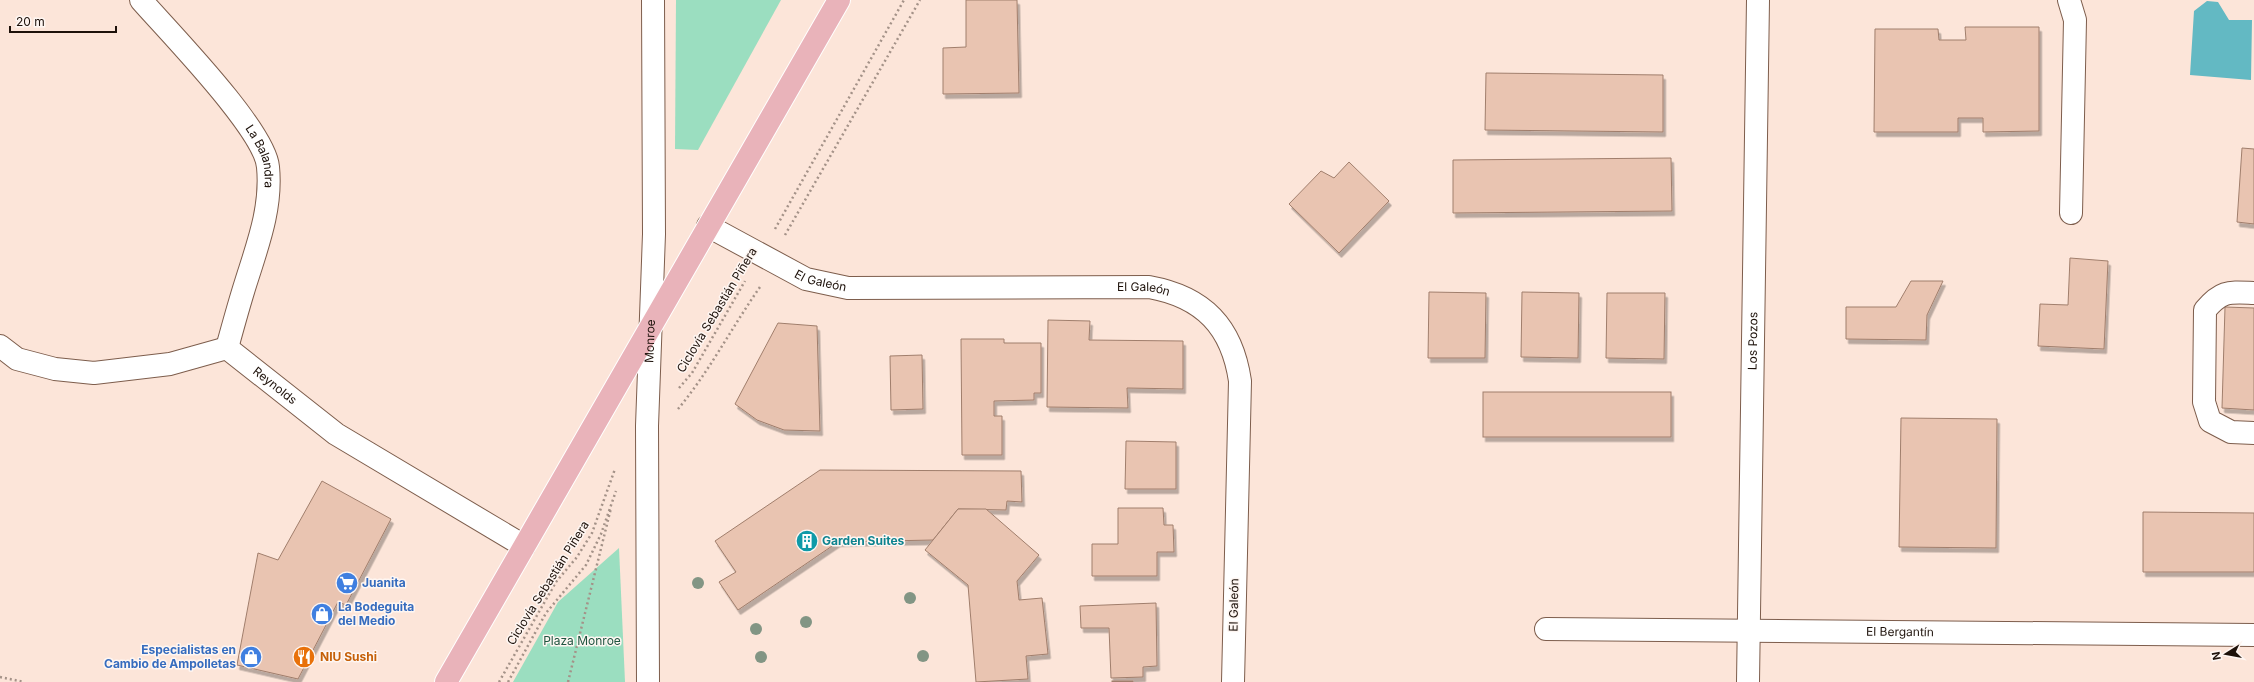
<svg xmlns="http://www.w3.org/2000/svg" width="2254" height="682" font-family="Inter,sans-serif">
<defs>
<filter id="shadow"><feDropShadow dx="2.5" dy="4.5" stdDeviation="0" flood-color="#0004"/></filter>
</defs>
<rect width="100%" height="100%" fill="#fce5d9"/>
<g fill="#9bdec0">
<path d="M676 0H781L698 150 675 149Z"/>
<path d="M619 548 625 682H513L558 602Z"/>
</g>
<path fill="#63b9c3" d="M2207 1 2218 2 2229 20H2252L2251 80 2190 75 2194 11Z"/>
<g fill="#e9c4b1" stroke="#a07e6c" filter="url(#shadow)">
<path d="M966 0H1017L1019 93 943 94V48L966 47Z"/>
<path d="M1965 27H2039V131L1983 132V118H1958V132H1874L1875 29H1938L1939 40H1966Z"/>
<path d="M1486 73 1663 75V132L1485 130Z"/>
<path d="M2242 148 2254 149V224L2237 222Z"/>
<path d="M1671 158 1672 211 1453 213V160Z"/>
<path d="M1349 162 1389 201 1339 253 1289 204 1321 171 1334 178Z"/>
<path d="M2070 258 2108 261 2104 349 2038 346 2040 304 2068 305Z"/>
<path d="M1911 281H1943L1927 315 1926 340 1846 339V307H1896Z"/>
<path d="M1429 292 1486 293 1485 358H1428Z"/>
<path d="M1522 292 1579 293 1578 358 1521 357Z"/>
<path d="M1607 293H1665L1664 359 1606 358Z"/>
<path d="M2225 307 2254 308V410L2222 408Z"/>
<path d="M1048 320 1090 321 1089 340 1183 341V389L1127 388 1128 408 1047 407Z"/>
<path d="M778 323 817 326 820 431 784 430 757 420 735 404Z"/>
<path d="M961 339H1004V343H1041V393H1034V400L994 401V416H1002V455H962Z"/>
<path d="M922 355 923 409 891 410 890 356Z"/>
<rect x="1483" y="392" width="188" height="45"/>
<path d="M1901 418 1997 419 1996 548 1899 547Z"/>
<path d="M1126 441 1176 442V489H1125Z"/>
<path d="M820 470 1021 471 1022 502 1007 501 1006 510 958 509 933 540 838 542 738 610 719 582 736 572 715 541Z"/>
<path d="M322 481 391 519 346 605 338 602 298 679 237 665 258 553 278 560Z"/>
<path d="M1118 508H1163L1164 525H1173L1174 552H1157V576H1092V544H1118Z"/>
<path d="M958 509H986L1039 555 1017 581 1019 600 1042 598 1048 654 1026 656 1028 679 976 682 968 585 925 550Z"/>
<path d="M2143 512 2254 513V572H2143Z"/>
<path d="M1156 603 1157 666 1143 667V677L1111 678 1109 628H1081L1080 606Z"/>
<rect x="1112" y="681" width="21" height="1"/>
</g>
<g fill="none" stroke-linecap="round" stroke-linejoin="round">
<g stroke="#7d5d4c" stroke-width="24">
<g id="minor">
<path id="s1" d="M141 0C169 32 265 130 268 167 272 207 258 244 246 282 239 304 233 326 227 348"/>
<path d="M2069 0 2075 20 2071 213"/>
<path id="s2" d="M708 226 806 279 848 288 1149 287C1204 297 1232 327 1240 381L1233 682"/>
<path d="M2254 293C2229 292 2222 290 2205 310L2204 402 2210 421 2231 432 2254 433"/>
<path d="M0 346 17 359 55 369 94 373 170 364 227 348"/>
<path id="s3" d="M227 348 336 434 524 546"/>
<path id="s4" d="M1546 629 2254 635"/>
<path id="s5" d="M648 682 647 426 654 234 653 0"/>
<path id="s6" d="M1748 682 1758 0"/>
</g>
</g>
<g stroke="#fff" stroke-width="24">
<path id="major" d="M446 682 839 0"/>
</g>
<g stroke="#a49288" stroke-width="2.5" stroke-dasharray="2 3" stroke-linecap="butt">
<path d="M775 229 904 0"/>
<path d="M785 235 920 0"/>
<path d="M679 388 692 373 745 281"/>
<path d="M678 409C709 372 732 327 760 287"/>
<path d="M0 677 24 682"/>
<path d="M499 682 556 582 577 557 592 533 615 469"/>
<path d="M508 682 546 613 586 565 601 534 616 491"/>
<path d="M568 682 611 508"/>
</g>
<use href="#minor" stroke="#fff" stroke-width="22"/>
<use href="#major" stroke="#e9b3ba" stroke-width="22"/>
</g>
<g fill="#829584">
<circle cx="698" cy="583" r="6"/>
<circle cx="910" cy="598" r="6"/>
<circle cx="806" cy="622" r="6"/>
<circle cx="756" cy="629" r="6"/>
<circle cx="923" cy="656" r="6"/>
<circle cx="761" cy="657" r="6"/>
</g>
<defs>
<g id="building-disc" transform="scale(1.15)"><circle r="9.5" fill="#0f9aa8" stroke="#fef6f2"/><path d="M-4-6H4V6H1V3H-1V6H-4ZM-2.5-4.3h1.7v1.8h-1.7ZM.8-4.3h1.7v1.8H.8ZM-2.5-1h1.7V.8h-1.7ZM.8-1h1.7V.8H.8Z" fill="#fff"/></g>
<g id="supermarket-disc" transform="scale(1.15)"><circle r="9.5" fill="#3f7fe0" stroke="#fef6f2"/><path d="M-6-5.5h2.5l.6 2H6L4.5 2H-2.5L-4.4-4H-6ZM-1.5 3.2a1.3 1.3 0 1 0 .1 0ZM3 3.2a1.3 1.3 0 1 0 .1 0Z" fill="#fff"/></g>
<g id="shop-disc" transform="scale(1.15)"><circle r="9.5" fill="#3f7fe0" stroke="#fef6f2"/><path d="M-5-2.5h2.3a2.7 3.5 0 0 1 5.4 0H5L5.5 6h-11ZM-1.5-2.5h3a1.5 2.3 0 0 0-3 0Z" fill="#fff"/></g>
<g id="restaurant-disc" transform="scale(1.15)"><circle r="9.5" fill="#e8710a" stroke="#fef6f2"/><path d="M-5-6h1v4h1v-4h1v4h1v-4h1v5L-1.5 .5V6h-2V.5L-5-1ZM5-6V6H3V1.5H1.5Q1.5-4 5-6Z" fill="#fff"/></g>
</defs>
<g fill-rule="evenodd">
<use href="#building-disc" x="807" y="541"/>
<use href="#supermarket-disc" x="347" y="583"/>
<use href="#shop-disc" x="322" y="614"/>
<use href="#shop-disc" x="251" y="657"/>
<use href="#restaurant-disc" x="304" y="657"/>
</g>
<g text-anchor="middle" stroke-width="3" stroke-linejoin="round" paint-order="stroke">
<g font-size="12" fill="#1d110a" stroke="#fef6f2">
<text dy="4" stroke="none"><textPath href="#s1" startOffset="199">La Balandra</textPath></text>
<text dy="4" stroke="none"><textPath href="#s2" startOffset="126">El Galeón</textPath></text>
<text dy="4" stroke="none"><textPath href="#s2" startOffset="450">El Galeón</textPath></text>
<text transform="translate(717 310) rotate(-59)" y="4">Ciclovía Sebastián Piñera</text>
<text dy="4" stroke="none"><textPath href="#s5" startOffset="341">Monroe</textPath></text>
<text dy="4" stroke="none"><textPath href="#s6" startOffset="341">Los Pozos</textPath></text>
<text dy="4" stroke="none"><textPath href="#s3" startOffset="61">Reynolds</textPath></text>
<text transform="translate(548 583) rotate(-58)" y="4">Ciclovía Sebastián Piñera</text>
<text transform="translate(1234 605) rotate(-89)" y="4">El Galeón</text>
<text dy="4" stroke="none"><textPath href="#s4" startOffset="354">El Bergantín</textPath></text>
</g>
<g font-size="12" font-weight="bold" fill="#0d838f" stroke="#fef6f2" text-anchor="start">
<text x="822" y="545">Garden Suites</text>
</g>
<g font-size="12" font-weight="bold" fill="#366cbe" stroke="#fef6f2" text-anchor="start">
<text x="362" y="587">Juanita</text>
<text x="338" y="611">La Bodeguita<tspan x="338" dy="14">del Medio</tspan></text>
<text x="236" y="654" text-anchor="end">Especialistas en<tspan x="236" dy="14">Cambio de Ampolletas</tspan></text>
</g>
<g font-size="12" fill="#1e543f" stroke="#fef6f2">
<text x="582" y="645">Plaza Monroe</text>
</g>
<g font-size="12" font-weight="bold" fill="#c56008" stroke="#fef6f2" text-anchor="start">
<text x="320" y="661">NIU Sushi</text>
</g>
</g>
<g transform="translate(2226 654) rotate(259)" stroke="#fef6f2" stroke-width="3" paint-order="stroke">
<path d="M0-3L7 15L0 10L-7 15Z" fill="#1d110a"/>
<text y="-6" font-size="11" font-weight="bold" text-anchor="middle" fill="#1d110a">N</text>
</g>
<path d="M10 26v6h106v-6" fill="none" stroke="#1d110a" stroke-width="2"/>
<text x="16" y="26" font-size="12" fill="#1d110a" stroke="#fef6f2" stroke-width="3" paint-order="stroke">20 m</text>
</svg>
